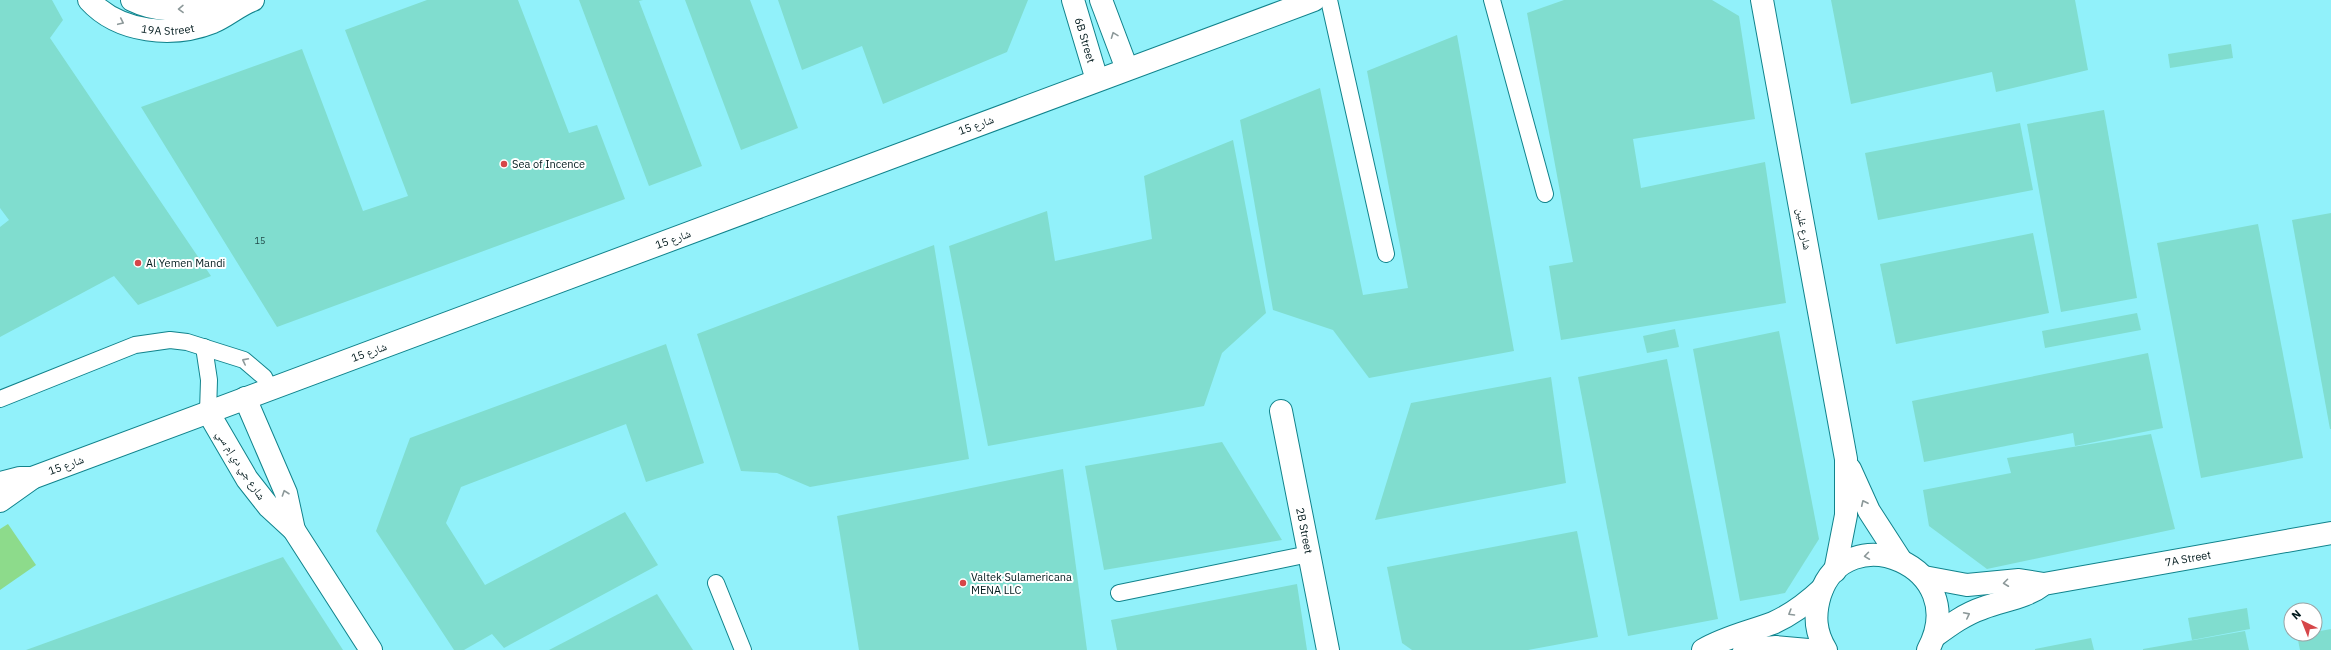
<svg xmlns="http://www.w3.org/2000/svg" width="2331" height="650" font-family="'IBM Plex Sans','Noto Naskh Arabic',sans-serif">
<rect width="100%" height="100%" fill="#91f1fa"/>
<path fill="#8ddb8b" d="M8 524 36 565 0 590V529Z"/>
<g fill="#80ddcf">
<path d="M0 0H52L63 20 50 38 211 276 138 305 114 276 0 337V227L9 220 0 208Z"/>
<path d="M427 0H518L569 133 597 125 625 199 277 327 141 107 302 49 363 211 408 196 345 30Z"/>
<path d="M579 0H643L639 1 702 166 649 186Z"/>
<path d="M685 0H750L798 128 741 150Z"/>
<path d="M778 0H1028L1007 52 883 104 862 46 802 70Z"/>
<path d="M1564 0H1712L1739 16 1755 119 1633 139 1641 188 1765 162 1786 303 1561 340 1549 266 1573 262 1527 13Z"/>
<path d="M1831 0H2075L2088 70 1996 92 1992 72 1851 104Z"/>
<path d="M1457 35 1514 351 1369 378 1333 330 1273 310 1240 120 1320 88 1363 295 1408 288 1367 71Z"/>
<path d="M2231 44 2233 58 2170 68 2168 54Z"/>
<path d="M2104 110 2137 298 2061 312 2027 124Z"/>
<path d="M2020 123 2033 190 1878 220 1865 153Z"/>
<path d="M1233 140 1266 313 1222 353 1204 406 988 446 949 246 1047 211 1055 261 1152 239 1144 176Z"/>
<path d="M2331 213V429H2330L2292 220Z"/>
<path d="M2258 224 2303 458 2201 478 2157 243Z"/>
<path d="M2033 233 2049 313 1896 344 1880 264Z"/>
<path d="M934 245 969 459 810 487 777 473 741 471 697 334Z"/>
<path d="M2137 313 2141 330 2045 348 2042 331Z"/>
<path d="M1675 329 1679 347 1647 353 1643 336Z"/>
<path d="M1779 331 1819 539 1785 593 1740 601 1693 349Z"/>
<path d="M666 344 704 463 646 482 626 424 461 487 446 523 485 585 625 512 658 565 504 648 492 634 464 650H454L376 531 410 438Z"/>
<path d="M2148 353 2163 428 2075 446 2073 433 1924 462 1912 401Z"/>
<path d="M1667 359 1718 619 1628 636 1578 377Z"/>
<path d="M1551 377 1566 483 1375 520 1411 403Z"/>
<path d="M2151 434 2175 529 1987 569 1929 526 1923 490 2011 473 2007 458Z"/>
<path d="M1222 442 1282 540 1104 570 1085 466Z"/>
<path d="M1063 469 1087 650H859L837 516Z"/>
<path d="M1577 531 1598 637 1528 650H1412L1402 643 1387 567Z"/>
<path d="M283 557 343 650H26Z"/>
<path d="M1297 584 1307 650H1117L1111 620Z"/>
<path d="M657 594 693 650H549Z"/>
<path d="M2247 608 2250 629 2192 640 2188 618Z"/>
<path d="M2331 629V650H2300L2297 635 2315 634V632Z"/>
<path d="M2245 631 2249 650H2143V649Z"/>
<path d="M2091 638 2094 650H2035V649Z"/>
</g>
<g fill="none" stroke-linecap="round" stroke-linejoin="round">
<g stroke="#11838c" stroke-width="18">
<g id="lane">
<path d="M1329 0 1386 254"/>
<path d="M1492 0 1545 194"/>
<path d="M204 347 209 380 208 412"/>
<path d="M0 399 135 345 170 340 187 342 244 360 264 377 270 389"/>
<path d="M716 583 743 650"/>
<path d="M1119 593 1309 554"/>
</g>
</g>
<g stroke="#11838c" stroke-width="24">
<g id="street">
<path id="s1" d="M89 0C119 33 173 38 213 22 227 16 239 5 253 0"/>
<path d="M132 0C174 21 205 0 246 2"/>
<path id="s2" d="M1073 0 1097 80"/>
<path d="M1101 0 1127 69"/>
<path d="M1762 0 1846 459V515L1835 571"/>
<path d="M245 398 286 493 294 530"/>
<path id="s3" d="M1281 411 1328 650"/>
<path d="M208 412 247 479 269 507 294 530 371 650"/>
<path d="M1850 469 1869 511 1900 559"/>
<path d="M0 483 20 478H32L1314 0"/>
<path d="M0 501 31 479"/>
<path d="M1924 577 1967 585 2019 580 2044 584"/>
<path id="s4" d="M1935 636C1950 625 1965 614 1983 608 2004 600 2026 598 2044 584L2331 533"/>
<path d="M1703 650C1725 637 1749 632 1773 623 1791 615 1807 603 1822 589"/>
<path d="M1744 650 1776 647 1808 650"/>
<path d="M1826 650C1815 632 1814 615 1820 595 1846 515 1973 566 1928 650"/>
</g>
</g>
<use href="#lane" stroke="#fff" stroke-width="16"/>
<use href="#street" stroke="#fff" stroke-width="22"/>
</g>
<defs><path id="oneway-chevron" d="M-2-3.5L2.5 0L-2 3.5" fill="none" stroke-width="1.6" stroke-linecap="round" stroke-linejoin="round"/></defs>
<g stroke="#8c9899">
<use href="#oneway-chevron" transform="translate(181 9) rotate(179)"/>
<use href="#oneway-chevron" transform="translate(121 22) rotate(25)"/>
<use href="#oneway-chevron" transform="translate(1114 35) rotate(-111)"/>
<use href="#oneway-chevron" transform="translate(245 361) rotate(-153)"/>
<use href="#oneway-chevron" transform="translate(285 493) rotate(-109)"/>
<use href="#oneway-chevron" transform="translate(1864 503) rotate(-115)"/>
<use href="#oneway-chevron" transform="translate(1867 556) rotate(172)"/>
<use href="#oneway-chevron" transform="translate(2006 583) rotate(173)"/>
<use href="#oneway-chevron" transform="translate(1791 613) rotate(149)"/>
<use href="#oneway-chevron" transform="translate(1967 615) rotate(-27)"/>
</g>
<g fill="#d64649" stroke="#fff" stroke-width="1.5">
<circle cx="504" cy="164" r="4"/>
<circle cx="138" cy="263" r="4"/>
<circle cx="963" cy="583" r="4"/>
</g>
<g text-anchor="middle" stroke-width="4" stroke-linejoin="round" paint-order="stroke">
<g font-size="9" fill="#204a49">
<text x="260" y="244">15</text>
</g>
<g font-size="11" fill="#00191c" stroke="#fff">
<text dy="4" stroke="none"><textPath href="#s1" startOffset="87">19A Street</textPath></text>
<text dy="4" stroke="none"><textPath href="#s2" startOffset="42">6B Street</textPath></text>
<text transform="translate(976 125) rotate(-20)" y="4">شارع 15</text>
<text transform="translate(1804 229) rotate(80)" y="4">شارع غلين</text>
<text transform="translate(673 239) rotate(-20)" y="4">شارع 15</text>
<text transform="translate(369 352) rotate(-20)" y="4">شارع 15</text>
<text transform="translate(66 465) rotate(-20)" y="4">شارع 15</text>
<text transform="translate(241 465) rotate(57)" y="4">شارع جي دي إم سي</text>
<text dy="4" stroke="none"><textPath href="#s3" startOffset="122">2B Street</textPath></text>
<text dy="4" stroke="none"><textPath href="#s4" startOffset="268">7A Street</textPath></text>
</g>
<g font-size="11" fill="#00191c" stroke="#fff" text-anchor="start">
<text x="512" y="168">Sea of Incence</text>
<text x="146" y="267">Al Yemen Mandi</text>
<text x="971" y="581">Valtek Sulamericana<tspan x="971" dy="13">MENA LLC</tspan></text>
</g>
</g>
<g transform="translate(2303 622) rotate(317)"><circle r="19" fill="#ffffff" stroke="#99a3a4"/>
<path d="M0-3L7 15L0 10L-7 15Z" fill="#d64649"/>
<text y="-6" font-size="11" font-weight="bold" text-anchor="middle" fill="#00191c">N</text>
</g>
</svg>
